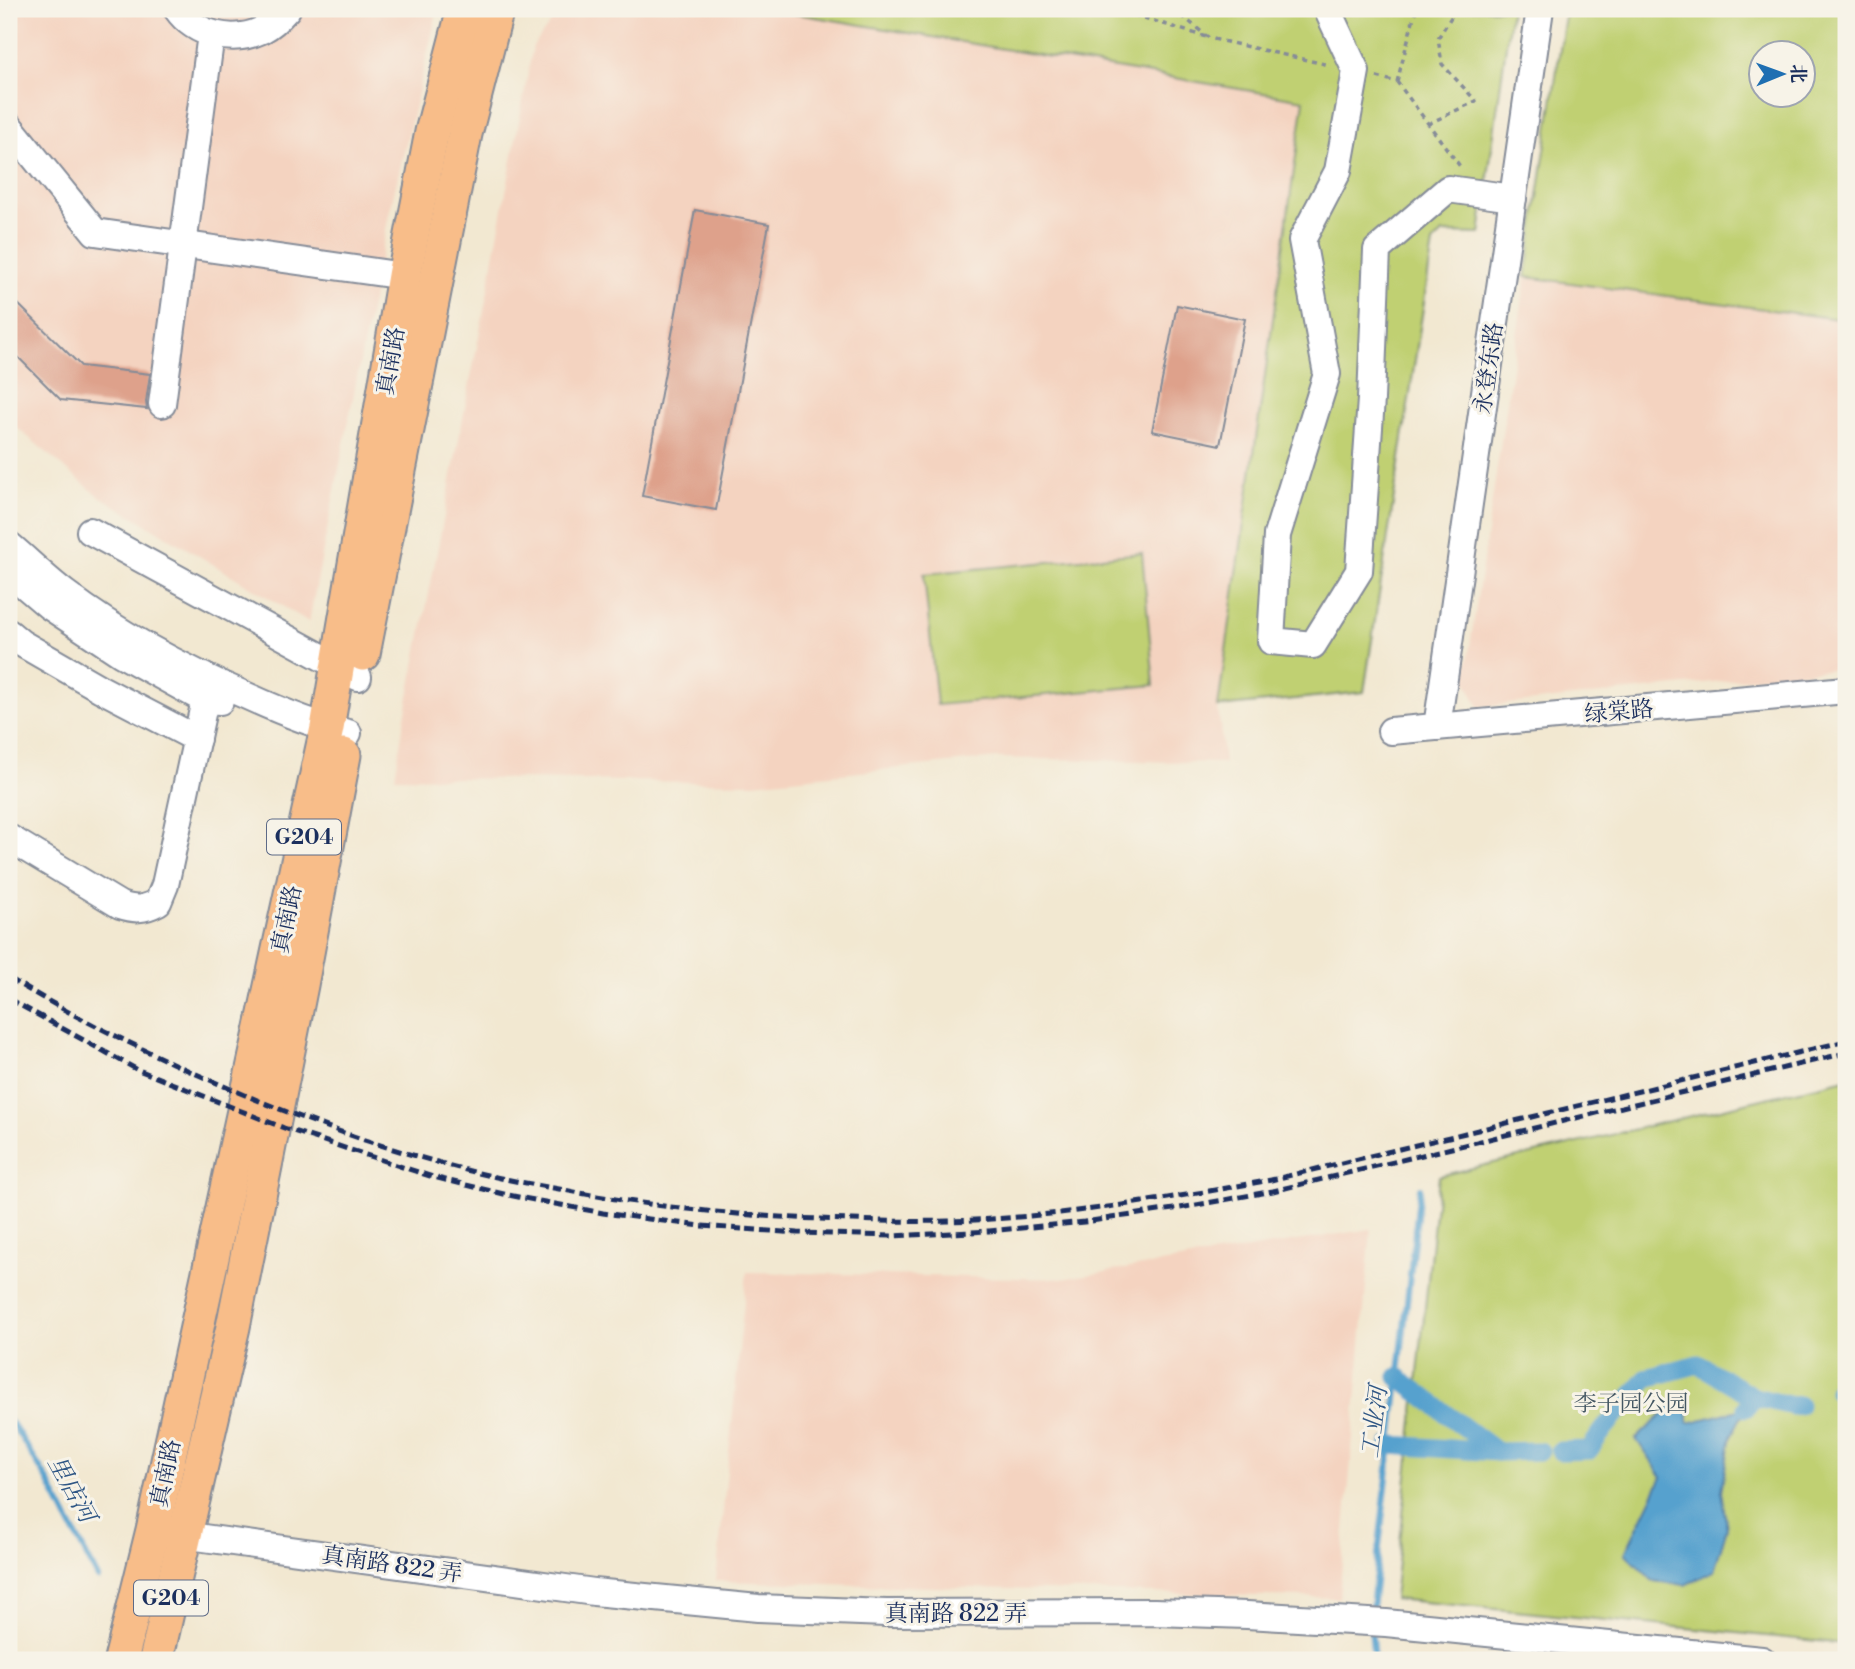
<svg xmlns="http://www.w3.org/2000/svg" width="1855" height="1669" font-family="'Libre Bodoni','Noto Serif SC',serif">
<rect width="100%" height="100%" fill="#f7f3e8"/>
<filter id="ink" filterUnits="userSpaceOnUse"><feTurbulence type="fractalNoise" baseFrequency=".0143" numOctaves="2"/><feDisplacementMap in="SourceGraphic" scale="14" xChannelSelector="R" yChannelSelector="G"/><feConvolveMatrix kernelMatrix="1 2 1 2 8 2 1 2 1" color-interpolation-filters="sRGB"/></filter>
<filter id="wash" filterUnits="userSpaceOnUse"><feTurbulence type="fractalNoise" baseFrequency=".00686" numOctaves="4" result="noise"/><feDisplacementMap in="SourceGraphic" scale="28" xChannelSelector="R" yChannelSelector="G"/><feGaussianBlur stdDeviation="1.57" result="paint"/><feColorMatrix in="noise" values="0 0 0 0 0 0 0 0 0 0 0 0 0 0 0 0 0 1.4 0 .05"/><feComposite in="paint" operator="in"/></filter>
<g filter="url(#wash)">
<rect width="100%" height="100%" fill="#f2e8d1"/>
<g fill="#f4d3c0">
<path d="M9 9H438L389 214 309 622 96 494 9 421Z"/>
<path d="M561 9H768L1304 100 1218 707 1224 763 997 758 753 783 395 777 403 727 488 290 533 46Z"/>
<path d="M1526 277 1846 320V666L1844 668 1479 707 1465 679Z"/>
<path d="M1371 1229 1339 1598 716 1581 747 1272 1062 1279Z"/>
</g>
<g fill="#c0d072" stroke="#6e8068" stroke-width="2" fill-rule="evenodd">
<path d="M768 9H1511L1480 234 1442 233 1433 243 1364 692 1218 707 1304 100Z"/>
<path d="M1566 9H1846V320L1526 277ZM1760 52H1802V94H1760Z"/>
<path d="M1142 553 1154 685 937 705 924 574Z"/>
<path d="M1846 1079V1644L1394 1599 1439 1176Z"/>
</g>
<path fill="#56a1ce" stroke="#386896" stroke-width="2" d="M1688 1391V1423L1746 1408 1731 1436 1721 1491 1727 1528 1714 1571 1685 1585 1653 1581 1625 1553 1662 1477 1636 1439Z"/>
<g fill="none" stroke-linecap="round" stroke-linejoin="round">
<g stroke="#56a1ce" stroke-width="6">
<path d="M9 1421 12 1423 47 1479 98 1578"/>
<path d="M1371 1617 1420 1188"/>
<path d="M1371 1628 1374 1660"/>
</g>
<g stroke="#56a1ce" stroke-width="19">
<path d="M1398 1377 1497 1452"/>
<path d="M1838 1391 1846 1389"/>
<path d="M1754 1397 1793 1406 1799 1405"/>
<path d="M1390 1445 1498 1452 1540 1451"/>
<path d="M1560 1451 1589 1450 1604 1429 1647 1378 1698 1364 1754 1397 1746 1408"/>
</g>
</g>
<g id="blocks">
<g fill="#dea18b">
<path d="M695 210 769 224 716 510 642 496Z"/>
<path d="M9 295 81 366 150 374 146 402 147 409 61 400 9 348Z"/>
<path d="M1177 305 1245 319 1220 445 1152 431Z"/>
</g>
</g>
</g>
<g filter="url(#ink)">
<use href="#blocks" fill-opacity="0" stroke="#868c98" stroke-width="2"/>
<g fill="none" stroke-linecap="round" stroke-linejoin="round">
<g stroke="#868c98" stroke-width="30">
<g id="minor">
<path d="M177 9C195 35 233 44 262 30 272 25 280 17 287 9"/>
<path d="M1327 9 1356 71 1338 171 1302 240 1327 374 1277 535 1271 641 1313 645 1359 571 1371 399 1377 250 1448 189 1513 198"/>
<path d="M9 126 95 232 404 276"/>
<path d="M162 404 211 34"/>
<path d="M90 531 358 677"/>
<path d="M9 545C28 561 46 579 66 594 121 636 184 669 247 696 280 711 313 725 348 733"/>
<path d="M9 572 49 606 120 653 205 700 220 701"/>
<path d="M9 633 21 643 101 689 197 739"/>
<path d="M1437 727 1540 9"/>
<path d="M1391 731 1846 690"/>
<path d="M9 838 120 905C135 910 143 910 158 902L165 885 205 700 211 681"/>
<path d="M168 1533 594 1592 758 1608 886 1613 1154 1612 1247 1615 1386 1623 1762 1660"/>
</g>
</g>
<g stroke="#868c98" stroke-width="37">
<g id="major">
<path d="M363 654 465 134 497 9"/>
<path d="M121 1660 153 1530 327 728 404 276 432 132 464 9"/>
<path d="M156 1660 233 1327 301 985 344 755"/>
</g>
</g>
<g stroke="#868c98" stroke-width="3.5" stroke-dasharray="5 5" stroke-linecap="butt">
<path d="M1115 9 1206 37"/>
<path d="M1174 9 1209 38 1329 65"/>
<path d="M1377 77 1397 82 1462 169"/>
<path d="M1397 82 1416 9"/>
<path d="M1428 124 1476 101 1442 64 1438 38 1456 9"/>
</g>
<use href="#minor" stroke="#fff" stroke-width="26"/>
<use href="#major" stroke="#f8bd89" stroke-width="33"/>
<g stroke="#1b2f5e" stroke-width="5" stroke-dasharray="10 5" stroke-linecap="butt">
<path d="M9 978C61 1010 117 1037 172 1063 257 1102 346 1137 437 1162 477 1174 518 1182 559 1189 656 1208 754 1218 853 1220 898 1222 945 1222 991 1219 1085 1213 1178 1197 1271 1180L1846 1041"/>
<path d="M9 999 136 1069 284 1128 433 1177 508 1195 603 1213 701 1226 798 1233 892 1236 989 1231 1084 1222 1180 1208 1273 1191 1846 1053"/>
</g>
</g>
</g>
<g text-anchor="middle" stroke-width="6" stroke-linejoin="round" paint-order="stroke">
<g fill="#f7f3e8" stroke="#5d6a87" stroke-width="2">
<rect x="267" y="819.5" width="74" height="35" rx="5"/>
<rect x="134" y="1580.5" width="74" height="35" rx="5"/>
</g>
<g font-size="21" font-weight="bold" fill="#1b2f5e">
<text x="304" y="844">G204</text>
<text x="171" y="1605">G204</text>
</g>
<g font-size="23" fill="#1b2f5e" stroke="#f7f3e8">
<text transform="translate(390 361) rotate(-80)" y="8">真南路</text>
<text transform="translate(1488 368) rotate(-82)" y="8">永登东路</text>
<text transform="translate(1619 711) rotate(-5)" y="8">绿棠路</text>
<text transform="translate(286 919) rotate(-78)" y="8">真南路</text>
<text transform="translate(165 1473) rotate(-78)" y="8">真南路</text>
<text transform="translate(392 1564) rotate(8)" y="8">真南路 822 弄</text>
<text x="956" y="1621">真南路 822 弄</text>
</g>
<g font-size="23" fill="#445763" stroke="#f7f3e8">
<text x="1631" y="1411">李子园公园</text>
</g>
<g font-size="24" font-style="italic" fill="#305785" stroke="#f7f3e8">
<text transform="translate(1374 1422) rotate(-83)" y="8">工业河</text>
<text transform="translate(72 1489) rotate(61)" y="8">里店河</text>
</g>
</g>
<rect width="1855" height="1669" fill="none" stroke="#f7f3e8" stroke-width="35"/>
<g transform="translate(1782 74) rotate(89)"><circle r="33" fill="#f7f3e8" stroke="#9fa5b1" stroke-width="2"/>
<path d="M0-5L12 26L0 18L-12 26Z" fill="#1f6fb2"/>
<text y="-10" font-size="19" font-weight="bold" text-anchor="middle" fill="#1b2f5e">北</text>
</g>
</svg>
